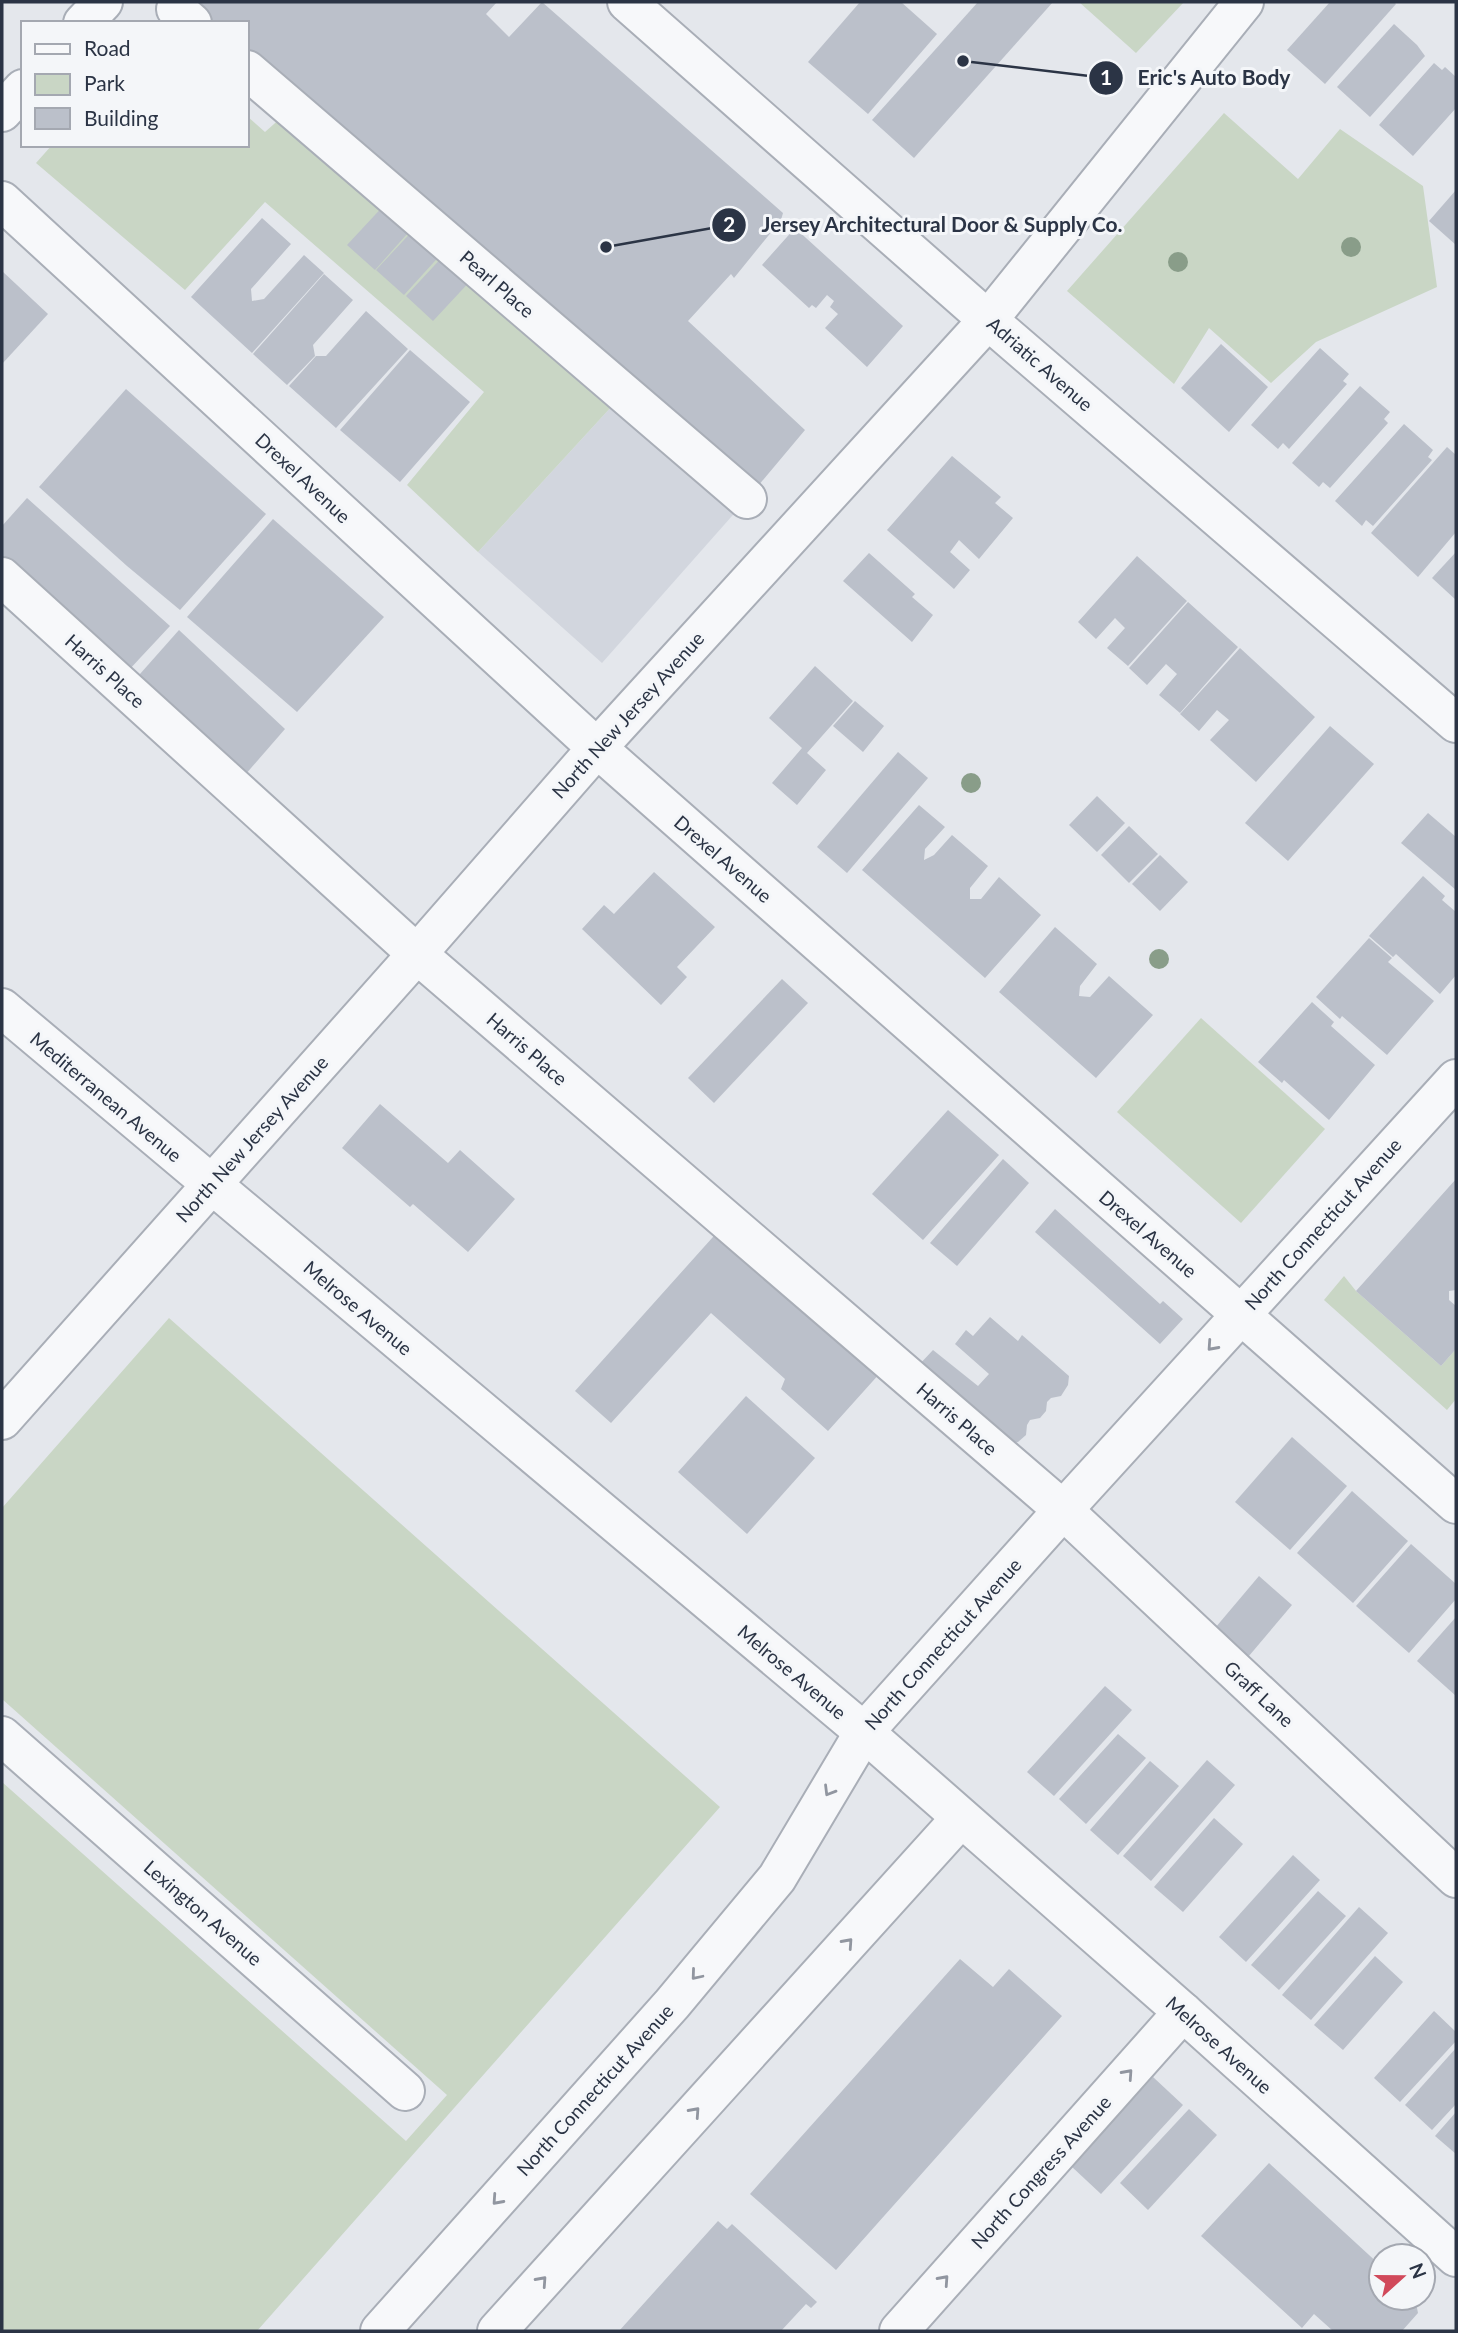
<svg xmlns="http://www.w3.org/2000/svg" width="1458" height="2333" font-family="Lato,sans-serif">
<rect width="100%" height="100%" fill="#e4e7ec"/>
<path fill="#d2d6de" d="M624 393 747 499 602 663 478 552Z"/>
<g fill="#c9d6c5">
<path d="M1079 2H1184L1136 53Z"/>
<path d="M292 108 624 393 478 552 407 485 484 392 265 202 185 290 36 163 52 145H247V116L265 132Z"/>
<path d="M1224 113 1298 179 1340 129 1423 186 1437 287 1316 342 1271 383 1209 328 1174 384 1067 291Z"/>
<path d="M1201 1018 1325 1129 1241 1223 1117 1112Z"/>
<path d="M1344 1276 1356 1291 1441 1366 1456 1349V1399L1447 1410 1324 1300Z"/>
<path d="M169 1318 720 1807 257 2331H2V1782L406 2141 447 2095 2 1699V1508Z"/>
</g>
<g fill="#bbc0ca">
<path d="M182 2H497L486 14 509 37 542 2 783 213 781 220 734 278 731 274 688 321 805 430 747 499 247 70V23H192Z"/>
<path d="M860 2H901L937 34 868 114 808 62Z"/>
<path d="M978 2H1053L914 158 872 120Z"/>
<path d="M1330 2H1394L1396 4 1325 84 1287 50Z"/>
<path d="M1394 24 1417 45 1425 56 1370 117 1337 87Z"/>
<path d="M1434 63 1442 70 1445 67 1456 77V108L1413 156 1379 125Z"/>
<path d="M1456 190V245L1429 221Z"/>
<path d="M388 201 415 225 375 270 347 245Z"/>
<path d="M262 218 291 244 251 289 252 301 264 299 304 255 324 273 252 353 191 297Z"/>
<path d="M417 226 444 251 404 295 376 270Z"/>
<path d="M795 228 903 326 867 367 825 328 838 314 830 307 834 301 827 295 816 308 812 305 809 308 762 265Z"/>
<path d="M447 252 474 277 433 321 406 296Z"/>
<path d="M2 271 48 314 2 364Z"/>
<path d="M324 274 353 300 313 345 315 356 287 385 253 354Z"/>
<path d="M366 311 408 349 336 428 289 386 316 356H326Z"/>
<path d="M1221 344 1268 387 1229 432 1181 388Z"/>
<path d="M1320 348 1349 374 1343 381 1347 384 1289 449 1283 443 1278 449 1251 425Z"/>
<path d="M410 350 470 402 400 482 340 430Z"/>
<path d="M1360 386 1390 412 1384 419 1388 423 1330 488 1323 482 1319 487 1292 463Z"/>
<path d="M126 389 266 514 180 610 127 566 39 487Z"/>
<path d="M1404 424 1433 450 1428 457 1432 460 1373 526 1366 520 1362 526 1335 501Z"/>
<path d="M1447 447 1456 455V532L1418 577 1371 533Z"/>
<path d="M952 456 1001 497 995 503 1013 518 979 559 959 540 950 552 970 570 954 589 887 530Z"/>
<path d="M27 498 170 626 127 672 2 561V526Z"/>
<path d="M273 519 384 617 297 712 187 617Z"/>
<path d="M1456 552V600L1432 578Z"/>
<path d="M869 553 915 594 912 597 933 615 912 642 843 581Z"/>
<path d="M1137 556 1187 601 1128 666 1107 648 1125 628 1115 618 1096 639 1078 622Z"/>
<path d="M1188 602 1238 647 1180 713 1159 695 1177 674 1166 664 1147 685 1129 668Z"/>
<path d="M179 630 285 729 245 775 132 683Z"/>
<path d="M1240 648 1315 717 1256 782 1210 740 1229 720 1217 710 1199 731 1180 714Z"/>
<path d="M815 666 853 701 807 753 826 770 797 805 772 783 802 748 769 718Z"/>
<path d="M855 701 884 726 863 752 833 726Z"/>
<path d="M1330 726 1374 764 1288 861 1245 823Z"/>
<path d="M898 752 928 778 847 873 817 847Z"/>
<path d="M1097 796 1125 823 1097 852 1069 825Z"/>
<path d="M919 805 945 827 925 849 924 860 934 855 952 835 988 866 970 888V899H981L999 877 1041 915 985 978 862 870Z"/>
<path d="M1428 813 1456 837V890L1401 843Z"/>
<path d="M1129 826 1158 854 1129 883 1101 855Z"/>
<path d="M1160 855 1188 882 1160 911 1132 884Z"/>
<path d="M654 872 715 927 677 967 687 977 661 1005 582 929 604 905 614 914Z"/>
<path d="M1423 876 1445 896 1442 900 1456 912V975L1440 994 1396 954 1393 957 1369 936Z"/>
<path d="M1055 927 1097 964 1080 986 1079 996 1090 997 1109 976 1153 1015 1096 1078 999 992Z"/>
<path d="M1369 938 1392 958 1388 962 1434 1001 1387 1055 1342 1016 1340 1019 1316 997Z"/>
<path d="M782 979 808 1003 714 1103 688 1078Z"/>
<path d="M1312 1002 1334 1022 1331 1026 1375 1065 1329 1120 1284 1080 1282 1083 1258 1062Z"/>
<path d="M380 1104 448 1163 460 1150 515 1199 468 1252 413 1204 410 1207 342 1148Z"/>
<path d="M948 1110 999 1155 923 1240 872 1194Z"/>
<path d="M1003 1159 1029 1183 957 1266 930 1243Z"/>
<path d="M1456 1179V1290L1449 1291V1300L1456 1306V1349L1441 1366 1356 1291Z"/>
<path d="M1055 1209 1160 1304 1163 1301 1183 1319 1160 1344 1035 1232Z"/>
<path d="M721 1228 881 1372 828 1431 781 1389 785 1379 711 1313 611 1423 575 1391Z"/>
<path d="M990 1317 1018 1341 1022 1335 1069 1376 1068 1385 1061 1396 1051 1398 1047 1402 1046 1411 1040 1418 1030 1420 1027 1425 1026 1435 1018 1442 1008 1444 917 1367 933 1350 978 1386 989 1374 955 1344 966 1330 973 1336Z"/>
<path d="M746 1396 815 1458 747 1534 678 1472Z"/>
<path d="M1292 1437 1347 1486 1290 1550 1235 1502Z"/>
<path d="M1352 1491 1408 1541 1353 1603 1297 1553Z"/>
<path d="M1411 1544 1456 1584V1599L1409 1653 1356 1606Z"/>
<path d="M1259 1576 1292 1605 1243 1663 1210 1634Z"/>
<path d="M1456 1617V1696L1417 1661Z"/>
<path d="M1105 1686 1132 1710 1054 1796 1027 1772Z"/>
<path d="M1118 1734 1146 1758 1086 1824 1059 1799Z"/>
<path d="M1207 1760 1235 1785 1151 1881 1123 1856Z"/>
<path d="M1150 1761 1179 1786 1118 1855 1090 1830Z"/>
<path d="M1214 1818 1243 1844 1183 1912 1154 1887Z"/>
<path d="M1293 1855 1320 1880 1246 1962 1219 1937Z"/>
<path d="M1318 1891 1346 1916 1279 1990 1251 1965Z"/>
<path d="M1359 1907 1388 1933 1311 2020 1282 1995Z"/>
<path d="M1375 1956 1403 1982 1343 2050 1314 2025Z"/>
<path d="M960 1959 993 1987 1009 1969 1062 2016 836 2270 750 2194Z"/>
<path d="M1434 2011 1456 2032V2041L1400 2102 1374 2078Z"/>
<path d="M1456 2048V2104L1432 2130 1405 2105Z"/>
<path d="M1153 2077 1183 2105 1101 2194 1071 2166Z"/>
<path d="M1189 2109 1217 2135 1148 2210 1120 2183Z"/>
<path d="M1456 2112V2154L1435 2136Z"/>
<path d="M1269 2163 1381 2266V2298H1415L1418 2313 1402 2331H1333L1314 2314 1302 2328 1201 2236Z"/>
<path d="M718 2221 727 2229 732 2224 817 2302 811 2308 806 2304 781 2331H619Z"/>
</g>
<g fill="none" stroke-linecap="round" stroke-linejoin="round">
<g stroke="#a9aeb7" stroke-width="42">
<g id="minor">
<path d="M627 2 988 320 1456 723"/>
<path d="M176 9 192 23"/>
<path d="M83 23 103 2"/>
<path d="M247 70 747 499"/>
<path d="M2 112 23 89"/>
<path d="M2 201 597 748 1456 1504"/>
<path d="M2 577 417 954 1063 1510 1456 1878"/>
<path d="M2 1008 864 1732 1183 2012 1456 2257"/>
<path d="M2 1420 417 954 597 748 988 320 1244 2"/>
<path d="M2 1736 405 2091"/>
<path d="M380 2331 672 2004 777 1878 864 1732 1063 1510 1456 1079"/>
<path d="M497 2331 961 1818"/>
<path d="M899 2331 1183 2012"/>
</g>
</g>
<use href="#minor" stroke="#f7f8fa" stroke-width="38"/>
</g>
<g fill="#899d89">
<circle cx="1351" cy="247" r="10"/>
<circle cx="1178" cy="262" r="10"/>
<circle cx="971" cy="783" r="10"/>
<circle cx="1159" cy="959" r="10"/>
</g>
<defs><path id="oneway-chevron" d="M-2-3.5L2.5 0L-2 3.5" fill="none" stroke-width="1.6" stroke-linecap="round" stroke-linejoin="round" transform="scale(1.75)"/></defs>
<g stroke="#9196a0">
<use href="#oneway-chevron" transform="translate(1212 1346) rotate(132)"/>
<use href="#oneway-chevron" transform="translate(829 1791) rotate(121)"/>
<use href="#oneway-chevron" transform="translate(848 1943) rotate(-48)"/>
<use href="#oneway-chevron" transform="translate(696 1975) rotate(130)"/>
<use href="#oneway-chevron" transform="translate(1128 2074) rotate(-48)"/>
<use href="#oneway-chevron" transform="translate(695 2112) rotate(-48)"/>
<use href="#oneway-chevron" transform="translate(497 2200) rotate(132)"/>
<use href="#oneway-chevron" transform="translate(944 2280) rotate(-48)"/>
<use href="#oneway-chevron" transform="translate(542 2281) rotate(-48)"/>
</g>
<g text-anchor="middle" stroke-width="6" stroke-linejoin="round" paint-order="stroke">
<g font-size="19" fill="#2b3445" stroke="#f4f6f9">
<text transform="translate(497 284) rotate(41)" y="7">Pearl Place</text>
<text transform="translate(1040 364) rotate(41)" y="7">Adriatic Avenue</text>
<text transform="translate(303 478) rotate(43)" y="7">Drexel Avenue</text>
<text transform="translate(105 671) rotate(42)" y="7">Harris Place</text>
<text transform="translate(628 715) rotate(-48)" y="7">North New Jersey Avenue</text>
<text transform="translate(723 859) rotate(41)" y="7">Drexel Avenue</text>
<text transform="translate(527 1049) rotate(41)" y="7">Harris Place</text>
<text transform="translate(106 1097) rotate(40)" y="7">Mediterranean Avenue</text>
<text transform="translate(252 1139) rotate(-48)" y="7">North New Jersey Avenue</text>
<text transform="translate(1323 1224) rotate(-48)" y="7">North Connecticut Avenue</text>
<text transform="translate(1148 1234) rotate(41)" y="7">Drexel Avenue</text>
<text transform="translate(358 1308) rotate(40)" y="7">Melrose Avenue</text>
<text transform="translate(957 1419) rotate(41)" y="7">Harris Place</text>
<text transform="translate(943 1644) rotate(-48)" y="7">North Connecticut Avenue</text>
<text transform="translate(792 1672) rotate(40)" y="7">Melrose Avenue</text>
<text transform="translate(1259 1694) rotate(43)" y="7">Graff Lane</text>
<text transform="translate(203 1913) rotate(41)" y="7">Lexington Avenue</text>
<text transform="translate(1219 2045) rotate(42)" y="7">Melrose Avenue</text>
<text transform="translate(595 2090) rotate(-48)" y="7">North Connecticut Avenue</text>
<text transform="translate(1041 2172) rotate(-48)" y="7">North Congress Avenue</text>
</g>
</g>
<path fill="none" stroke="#2b3445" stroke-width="2.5" d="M963 61L1106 78M606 247L729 225"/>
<g fill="#2b3445" stroke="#f4f6f9" stroke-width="2.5">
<circle cx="963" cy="61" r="7"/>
<circle cx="606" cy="247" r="7"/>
<circle cx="1106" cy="78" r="18"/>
<circle cx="729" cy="225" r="18"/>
</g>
<g font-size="21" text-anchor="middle" font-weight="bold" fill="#fff">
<text x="1106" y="85">1</text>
<text x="729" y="232">2</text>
</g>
<g font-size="21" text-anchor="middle" font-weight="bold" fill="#2b3445" stroke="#f4f6f9" stroke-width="6" stroke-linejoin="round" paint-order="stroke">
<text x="1214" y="85">Eric's Auto Body</text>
<text x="942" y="232">Jersey Architectural Door &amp; Supply Co.</text>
</g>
<rect width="1458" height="2333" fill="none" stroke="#2b3445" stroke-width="7"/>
<rect x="21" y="21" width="228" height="126" fill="#f4f6f9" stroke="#a4a8b1" stroke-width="2"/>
<rect x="35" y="44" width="35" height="10" fill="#f7f8fa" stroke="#a4a8b1" stroke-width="2"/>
<text x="84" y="56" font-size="21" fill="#2b3445">Road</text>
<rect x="35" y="74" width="35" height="21" fill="#c9d6c5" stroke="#a4a8b1" stroke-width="2"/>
<text x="84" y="91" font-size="21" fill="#2b3445">Park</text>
<rect x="35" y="108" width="35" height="21" fill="#bbc0ca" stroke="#a4a8b1" stroke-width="2"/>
<text x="84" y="126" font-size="21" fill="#2b3445">Building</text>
<g transform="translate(1402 2277) rotate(69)"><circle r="33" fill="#f4f6f9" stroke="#a4a8b1" stroke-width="2"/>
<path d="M0-5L12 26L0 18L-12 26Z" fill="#d1495b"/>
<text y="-10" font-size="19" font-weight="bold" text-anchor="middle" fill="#2b3445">N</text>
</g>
</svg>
